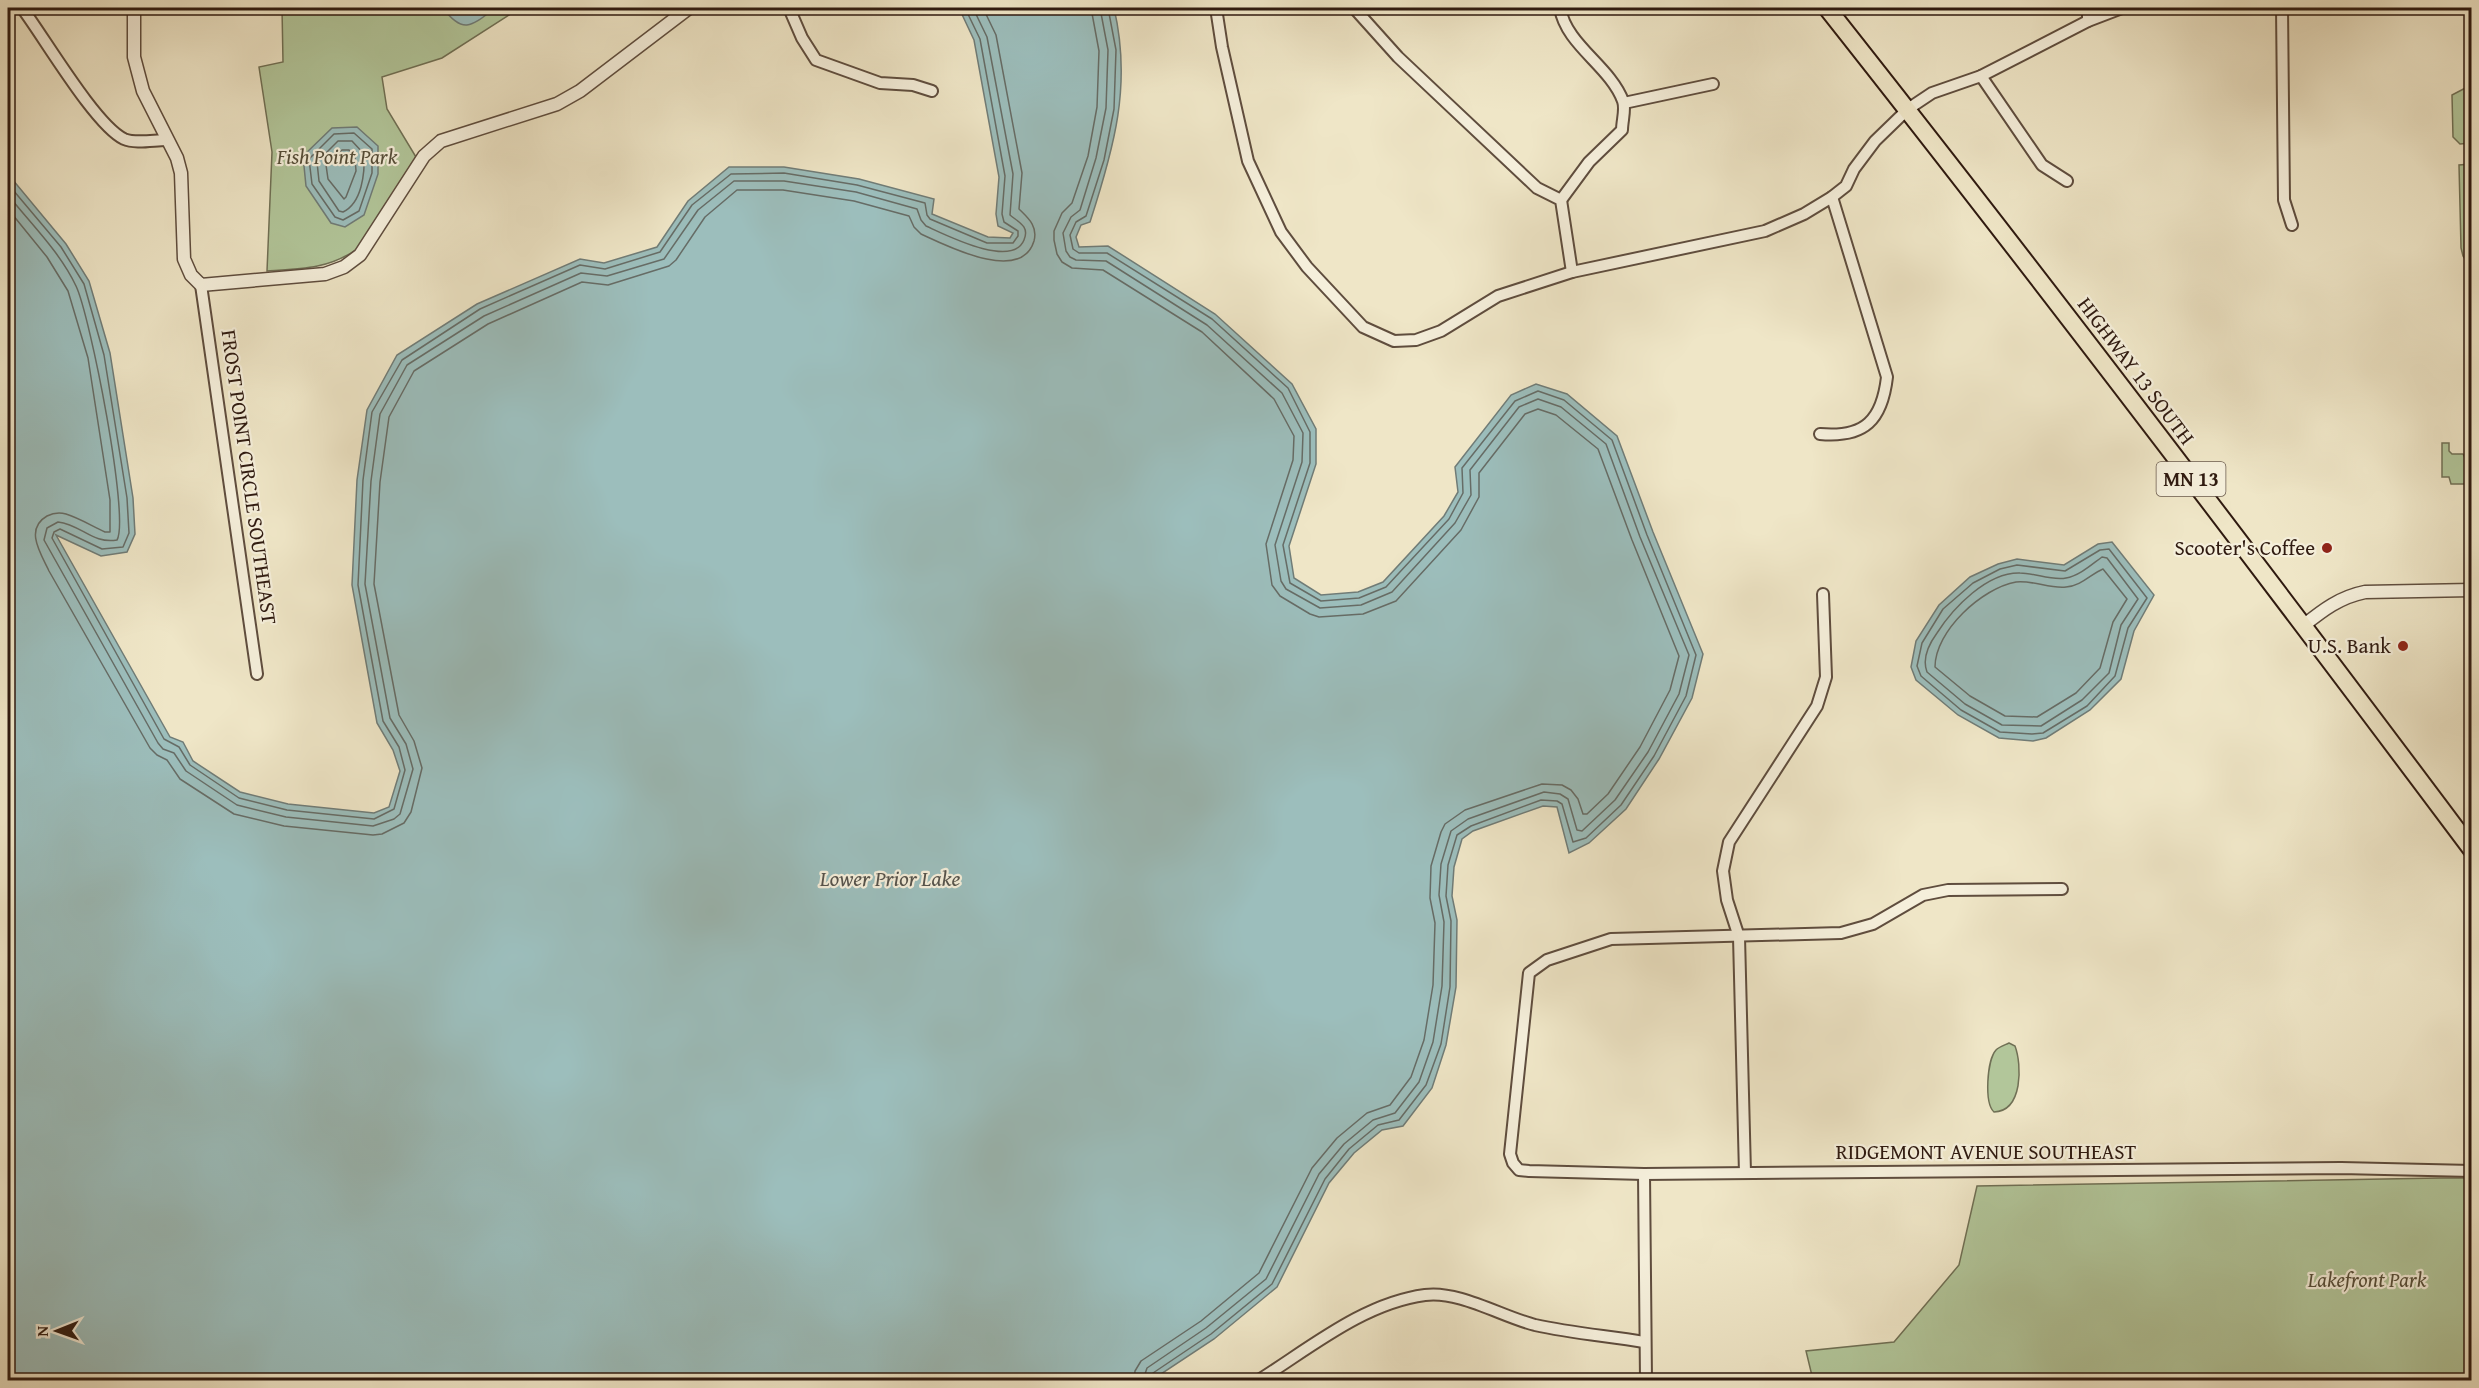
<svg xmlns="http://www.w3.org/2000/svg" width="2479" height="1388" font-family="'Gentium Book Plus',serif">
<rect width="100%" height="100%" fill="#efe6c7"/>
<filter id="stains"><feTurbulence type="fractalNoise" baseFrequency=".00333" numOctaves="4"/><feColorMatrix values="0 0 0 0 .2 0 0 0 0 .09 0 0 0 0 .02 0 0 0 .5 -.17"/></filter>
<radialGradient id="worn" r=".72"><stop offset=".6" stop-color="#630" stop-opacity="0"/><stop offset="1" stop-color="#630" stop-opacity=".3"/></radialGradient>
<g fill="#b2c69a" stroke="#707055" stroke-width="1.5">
<path d="M282 8H520L442 58 382 77 387 109 416 157 357 249C329 269 300 269 267 271L272 152 259 67 283 62Z"/>
<path d="M2471 85V143L2460 144 2453 137 2452 95Z"/>
<path d="M2471 164H2472L2471 269 2463 256 2461 248 2459 165Z"/>
<path d="M2442 443H2449V451L2452 454H2463L2465 458 2466 481 2464 484H2451L2449 477H2442Z"/>
<path d="M2009 1043 2015 1046C2022 1065 2023 1111 1994 1112 1984 1103 1987 1060 1996 1050 1999 1047 2005 1045 2009 1043Z"/>
<path d="M2440 1178H2471V1380H1813L1806 1351 1894 1342 1959 1265 1977 1186Z"/>
</g>
<g fill="#9cbebc" stroke="#707c77" stroke-width="1.5">
<path d="M443 8H495C472 26 463 35 443 8Z"/>
<path d="M959 8H1114C1132 85 1114 148 1090 222L1081 225 1076 237 1079 247 1108 246 1215 314 1292 384 1316 429V464L1289 546 1294 578 1321 595 1358 592 1383 582 1444 516 1458 492 1455 467 1511 395 1536 384 1567 394 1617 436 1653 532 1703 654 1692 698 1659 759 1626 809 1589 843 1569 853 1557 807 1543 806 1473 831 1462 839 1454 867 1452 896 1457 920 1456 987 1446 1045 1432 1088 1403 1126 1382 1130 1354 1153 1329 1183 1277 1287 1214 1339 1152 1380H8V174L66 244 89 281 110 353 133 498 135 534 127 552 101 556 56 535 170 737 183 742 193 761 240 792 288 804 374 813 389 807 400 771 393 750 377 723 352 585 357 480 367 410 397 355 477 304 580 259 604 263 657 247 688 201 729 167H784L859 179 934 199 932 214 988 237 1010 238 1013 233 998 226 996 214 999 177 974 40Z"/>
<path d="M357 127 378 146V174L364 215 345 227 331 223 306 186 303 156 332 128Z"/>
<path d="M2112 542 2154 595 2134 631 2121 679 2090 710 2046 738 2033 741 1999 738 1958 715 1916 680 1911 667 1916 641 1939 605 1970 577 1998 564 2017 559 2064 565 2098 544Z"/>
</g>
<g fill="none" stroke-linecap="round" stroke-linejoin="round">
<g stroke="#666c66" stroke-width="1.5">
<path d="M1091 8 1099 51 1097 107 1088 156 1072 203 1062 213 1054 231V240L1057 254 1062 262 1072 268 1103 270 1202 332 1274 399 1294 436 1293 460 1266 544 1272 585 1280 596 1310 614 1319 617 1363 614 1396 601 1461 530 1479 497V473L1525 414 1538 409 1556 415 1598 449 1632 540 1679 656 1670 690 1640 747 1608 794 1587 814H1583L1578 799 1571 790 1562 785 1542 784 1465 810 1445 824 1441 832 1431 866 1430 898 1435 923 1433 985 1424 1040 1411 1077 1390 1105 1367 1113 1337 1138 1312 1168 1259 1273 1201 1321 1141 1361 1135 1371 1134 1380"/>
<path d="M1100 8 1108 50 1106 108 1096 158 1080 210 1071 217 1063 233 1066 251 1070 257 1076 260 1106 261 1207 325 1282 393 1303 433 1302 462 1275 545 1281 581 1286 589 1320 608 1361 605 1392 592 1455 523 1471 495 1470 470 1519 407 1538 399 1561 407 1606 444 1640 537 1689 655 1679 694 1648 752 1615 800 1582 831 1577 830 1568 799 1560 794 1544 792 1468 819 1451 831 1441 864 1439 895 1444 922 1442 986 1433 1042 1419 1082 1395 1113 1373 1120 1344 1144 1319 1174 1266 1279 1206 1328 1147 1368 1143 1380"/>
<path d="M1108 8 1116 50 1114 109 1104 160 1086 216 1076 222 1070 235 1073 249 1079 253H1107L1212 319 1288 388 1310 432V463L1283 545 1290 583 1321 601 1359 598 1386 587 1449 519 1463 493 1462 468 1515 401 1538 391 1564 400 1612 440 1647 535 1696 655 1686 696 1654 756 1621 805 1586 838 1573 842 1562 804 1557 801 1541 800 1471 826 1457 835 1448 865 1446 896 1451 921 1450 987 1441 1044 1426 1085 1399 1120 1378 1125 1349 1149 1325 1179 1272 1284 1211 1334 1153 1373 1150 1380"/>
<path d="M354 133 372 149V173L359 211 343 220 335 217 312 184 309 159 334 134Z"/>
<path d="M338 141H352L364 154C365 173 362 203 343 212L339 211 319 181 317 162Z"/>
<path d="M342 150H349L355 158 356 171 346 197 344 199 328 179 326 165Z"/>
<path d="M8 184 61 247 84 284 104 355 127 498 129 533 123 547 102 549 60 529 54 532 52 538 164 739 179 747 190 765 239 798 287 810 374 819 394 809 405 770 399 747 383 721 358 585 363 480 372 412 402 360 480 309 580 265 605 269 660 252 692 205 731 174 784 173 857 185 925 203 927 215 930 219 987 243H1013L1018 236V231L1004 222 1002 214 1005 176 980 39 965 8"/>
<path d="M8 195C31 224 60 252 76 286 90 315 130 518 117 540 92 544 82 525 58 522L47 528 44 540 158 743 163 749 174 753 186 771 237 805 286 817 373 826 394 819 400 814 413 769 406 744 390 718 365 584 371 481 380 414 407 365 484 316 581 273 607 276 664 259 698 210 734 181H784L856 192 917 209 921 220 926 226C946 235 1012 269 1024 240 1030 226 1018 222 1010 215L1013 174 987 37 973 8"/>
<path d="M8 209 47 257 68 291 88 358 110 500V532H105C92 526 79 518 66 514 59 512 53 513 47 516 24 529 41 554 49 571L150 748 157 755 167 760 180 779 234 814 284 826 373 835 382 834 404 823 411 812 422 768 414 741 399 715 374 584 380 482 389 417 414 371 488 324 582 282 608 285 669 266 676 260 705 217 737 190H783L854 201 909 216 914 227 921 234C947 246 1021 284 1034 241 1038 226 1028 218 1019 209L1022 173 996 35 983 8"/>
<path d="M2109 549 2147 598 2128 628 2115 676 2087 706 2043 733 2032 734 2000 732 1961 710 1921 676 1917 666 1922 643 1943 609 1973 583 2000 569 2017 565 2065 571 2100 550Z"/>
<path d="M2102 557 2107 558 2138 599 2121 625 2109 673 2082 700 2041 726 2002 725 1965 704 1927 672C1922 659 1929 644 1937 633 1953 608 1987 572 2020 573 2035 573 2052 581 2066 578 2079 576 2091 565 2102 557Z"/>
<path d="M2103 569 2127 599 2113 622 2100 668 2076 693 2037 717 2005 716 1970 696 1935 667C1935 631 1982 588 2016 582 2033 580 2050 589 2066 587 2081 586 2091 574 2103 569Z"/>
</g>
<g stroke="#5f4d3e" stroke-width="14">
<g id="minor">
<path d="M22 8C44 37 95 125 124 139 135 144 154 140 166 140"/>
<path d="M789 8 802 38 816 60 880 83 913 85 932 91"/>
<path d="M1216 8 1222 47 1248 161 1281 232 1307 267 1363 327 1394 341 1416 340 1441 331 1498 296 1572 272 1765 231 1804 214 1832 197 1846 186 1854 169 1875 141 1908 109 1932 93 1981 76 2088 21 2122 8"/>
<path d="M1354 8 1398 57 1537 188 1561 200 1572 272"/>
<path d="M1560 8C1566 45 1610 66 1623 101 1626 109 1622 121 1622 130L1589 162 1561 200"/>
<path d="M2088 8V21"/>
<path d="M2282 8 2284 200 2292 225"/>
<path d="M1981 76 2042 165 2067 181"/>
<path d="M1624 103 1713 84"/>
<path d="M201 285 257 674"/>
<path d="M1820 434C1865 438 1882 420 1887 377L1832 197"/>
<path d="M2062 889 1948 890 1923 895 1873 924 1841 933 1611 939 1547 960 1529 973 1510 1154 1513 1163 1519 1170 1529 1171 1644 1174 2341 1168 2472 1171"/>
<path d="M1745 1173 1739 937 1727 900 1723 871 1729 842 1817 706 1826 677 1823 594"/>
<path d="M1644 1174 1646 1380"/>
<path d="M1259 1380C1310 1348 1364 1303 1425 1295 1458 1290 1503 1317 1535 1325 1571 1333 1608 1336 1644 1342"/>
</g>
</g>
<g stroke="#5f4d3e" stroke-width="15">
<g id="tertiary">
<path d="M134 8V57L143 91 177 158 181 173 184 259 191 275 201 285 325 274 344 267 360 255 424 156 441 141 557 104 580 91 689 8"/>
<path d="M2303 626C2323 610 2340 597 2365 592L2472 590"/>
</g>
</g>
<g stroke="#2f1a10" stroke-width="20">
<path id="primary" d="M1827 8C2046 285 2260 567 2472 850"/>
</g>
<use href="#minor" stroke="#f5efdb" stroke-width="10"/>
<use href="#tertiary" stroke="#f5efdb" stroke-width="12"/>
<use href="#primary" stroke="#efe6c7" stroke-width="16"/>
</g>
<g fill="#8f2418" stroke="#f5efdb" stroke-width="2">
<circle cx="2327" cy="548" r="6"/>
<circle cx="2403" cy="646" r="6"/>
</g>
<g text-anchor="middle" stroke-width="4.5" stroke-linejoin="round" paint-order="stroke">
<rect fill="#f5efdb" stroke="#6a5a4d" stroke-width="1.5" x="2156.5" y="462" width="69" height="34" rx="4.5"/>
<g font-size="20" font-weight="bold" fill="#2f1a10">
<text x="2191" y="486">MN 13</text>
</g>
<g font-size="21" font-style="italic" fill="#564e39" stroke="#f5efdb">
<text x="337" y="164">Fish Point Park</text>
<text x="2367" y="1287">Lakefront Park</text>
</g>
<g font-size="21" fill="#2f1a10" stroke="#f5efdb">
<text transform="translate(2136 371) rotate(53)" y="7">HIGHWAY 13 SOUTH</text>
<text transform="translate(249 477) rotate(82)" y="7">FROST POINT CIRCLE SOUTHEAST</text>
<text x="1986" y="1159">RIDGEMONT AVENUE SOUTHEAST</text>
</g>
<g font-size="21" fill="#2f1a10" stroke="#f5efdb" text-anchor="end">
<text x="2315" y="555">Scooter's Coffee</text>
<text x="2391" y="653">U.S. Bank</text>
</g>
<g font-size="22" font-style="italic" fill="#55534c" stroke="#f5efdb">
<text x="890" y="886">Lower Prior Lake</text>
</g>
</g>
<rect width="2479" height="1388" fill="none" stroke="#efe6c7" stroke-width="30"/>
<rect x="9" y="9" width="2461" height="1370" fill="none" stroke="#2f1a10" stroke-width="3"/>
<rect x="15" y="15" width="2449" height="1358" fill="none" stroke="#2f1a10" stroke-width="1.5"/>
<g transform="translate(57 1331) rotate(269)" stroke="#f5efdb" stroke-width="4.5" paint-order="stroke">
<path d="M0-4.5L10 22L0 15L-10 22Z" fill="#2f1a10"/>
<text y="-9" font-size="16" font-weight="bold" text-anchor="middle" fill="#2f1a10">N</text>
</g>
<rect width="100%" height="100%" filter="url(#stains)"/>
<rect width="100%" height="100%" fill="url(#worn)"/>
</svg>
